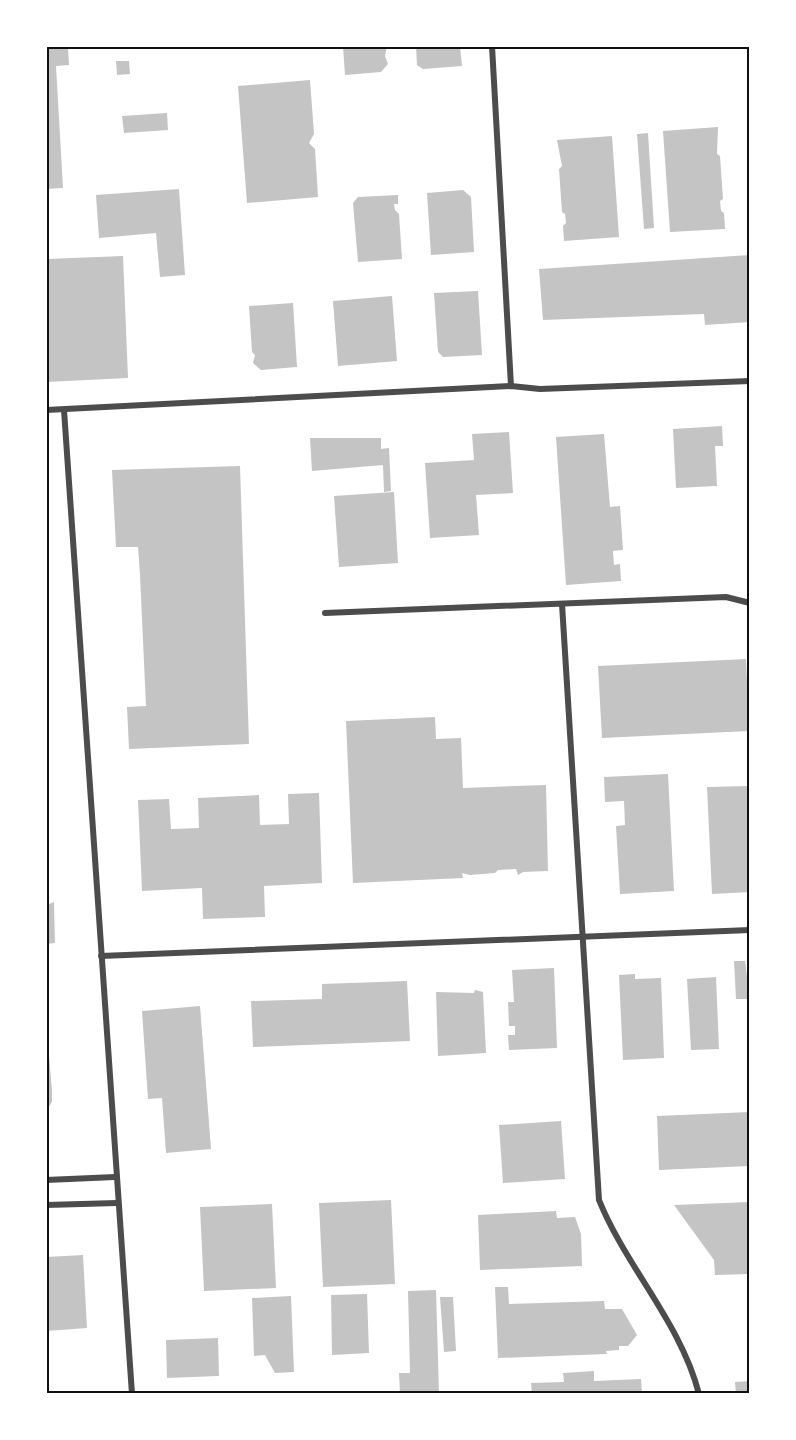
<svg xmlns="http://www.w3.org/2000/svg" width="796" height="1440" font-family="'Noto Sans',sans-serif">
<rect width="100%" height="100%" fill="#fff"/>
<g fill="#c4c4c4">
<path d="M343 46H387L385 56 388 64 381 72 345 75Z"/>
<path d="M416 46H460L462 66 423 69 417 65Z"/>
<path d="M68 48 69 65 56 66 63 188 46 189V49Z"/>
<path d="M116 61H129L130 74 117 75Z"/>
<path d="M310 80 314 134 309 143 315 149 318 197 247 203 238 86Z"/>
<path d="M167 113 168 130 124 133 122 116Z"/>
<path d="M718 127 717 154 720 156 723 199 720 201 721 211 724 213 725 229 670 232 663 131Z"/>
<path d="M648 133 654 228 644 229 637 134Z"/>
<path d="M612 136 619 237 564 241 563 226 566 223 565 214 562 212 559 169 562 166 557 140Z"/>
<path d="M179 189 185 275 160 277 156 233 99 238 96 195Z"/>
<path d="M463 190 471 197 474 252 431 255 427 193Z"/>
<path d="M398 195V204H394L395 210 399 214 402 259 358 262 353 203 358 197Z"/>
<path d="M750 255V322L705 325 704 314 543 320 539 269Z"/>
<path d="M123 256 128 378 46 382V259Z"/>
<path d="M478 291 482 355 443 357 438 352 434 293Z"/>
<path d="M392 296 397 361 338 366 333 301Z"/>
<path d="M293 303 297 367 261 370 253 363 255 355 252 352 249 306Z"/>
<path d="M722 426 723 446H715L717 486 676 488 673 429Z"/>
<path d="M509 432 513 493 476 495 479 535 430 538 425 463 474 460 472 434Z"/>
<path d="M604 434 610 507 620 506 623 550 613 551 614 565 620 564 621 581 566 585 556 437Z"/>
<path d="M310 438H381V449L389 448 391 491 384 492 383 465 312 471Z"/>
<path d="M240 466 249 744 129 749 127 707 146 706 140 575 138 547H116L112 470Z"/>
<path d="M394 492 398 563 339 567 334 496Z"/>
<path d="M746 659 749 731 602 738 598 666Z"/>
<path d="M435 717 436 739 461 738 463 788 546 785 548 871 523 872 518 875 516 869 498 870 495 873 470 875 462 873 463 878 353 883 346 721Z"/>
<path d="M668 774 674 891 620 894 616 826 625 825 624 801 605 802 604 777Z"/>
<path d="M750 786V892L712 894 707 787Z"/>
<path d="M319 793 322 883 264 886 265 917 203 919 202 888 142 891 138 800 169 799 171 829 199 828 198 798 259 795 260 825 289 824 288 794Z"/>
<path d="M46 892 49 904 54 902 55 943 46 944Z"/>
<path d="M734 961H745L750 999H736Z"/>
<path d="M554 968 557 1048 509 1050 508 1035H515V1026H509L508 1002H514L512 970Z"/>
<path d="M635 974V979L661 978 664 1058 623 1060 619 975Z"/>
<path d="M716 977 719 1049 691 1050 687 979Z"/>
<path d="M407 981 410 1041 253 1047 251 1001 322 999V984Z"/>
<path d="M475 990 483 992 486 1053 438 1056 436 992 474 993Z"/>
<path d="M200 1006 211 1149 166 1153 162 1098 148 1099 142 1011Z"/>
<path d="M46 1021 52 1091V1102L46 1111Z"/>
<path d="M750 1112V1166L659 1170 657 1116Z"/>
<path d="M561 1121 565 1179 503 1183 499 1125Z"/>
<path d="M391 1200 395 1284 323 1287 319 1203Z"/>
<path d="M750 1202V1274L715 1275 714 1260 674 1205Z"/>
<path d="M272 1204 276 1288 204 1291 200 1207Z"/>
<path d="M556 1211 557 1218 575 1217 581 1234 582 1266 480 1270 478 1215Z"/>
<path d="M83 1255 87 1328 46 1331V1257Z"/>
<path d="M495 1287H508L509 1304 604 1301 605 1309H622L637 1335 628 1346H619V1350L606 1351 607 1354 498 1358Z"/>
<path d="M436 1290 439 1394H400L399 1373H410L408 1291Z"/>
<path d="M367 1294 369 1353 332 1355 331 1295Z"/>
<path d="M291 1296 294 1372 275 1373 265 1355 254 1356 252 1298Z"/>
<path d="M440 1297H453L456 1351 444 1352Z"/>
<path d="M218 1338 219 1376 167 1378 166 1340Z"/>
<path d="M594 1371V1381L641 1379 642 1394H532L531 1383 564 1382 563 1373Z"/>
<path d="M750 1381V1394H736L735 1382Z"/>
</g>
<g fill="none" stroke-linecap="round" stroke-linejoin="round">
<g stroke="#4c4c4c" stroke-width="6">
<path d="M492 46 511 386"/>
<path d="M46 410 511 386 540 389 750 381"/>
<path d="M64 410 132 1394"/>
<path d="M562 604 599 1200C626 1267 681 1323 699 1394"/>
<path d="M325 613 726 597 750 603"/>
<path d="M101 956 750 930"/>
<path d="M46 1180 115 1177"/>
<path d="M46 1205 117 1203"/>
</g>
</g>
<rect width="796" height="1440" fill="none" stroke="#ffffff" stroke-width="96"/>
<rect x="48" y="48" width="700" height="1344" fill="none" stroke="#111" stroke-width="2"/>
</svg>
